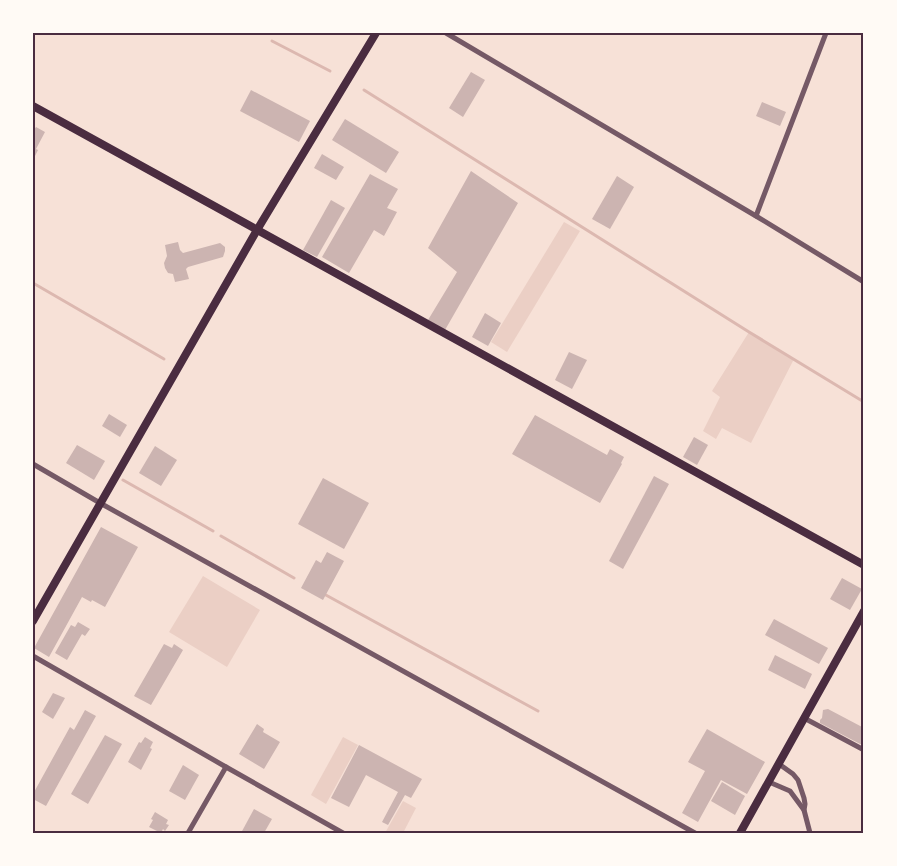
<svg xmlns="http://www.w3.org/2000/svg" width="897" height="866" font-family="Literata,serif">
<rect width="100%" height="100%" fill="#f7e1d7"/>
<g fill="#ebcfc5">
<path d="M564 222 580 231 507 352 491 342Z"/>
<path d="M749 332 794 359 751 443 722 428 716 439 703 431 720 397 712 391Z"/>
<path d="M203 576 260 610 227 667 169 632Z"/>
<path d="M343 737 358 745 326 804 311 795Z"/>
<path d="M403 801 416 808 403 833H385Z"/>
</g>
<g fill="none" stroke-linecap="round" stroke-linejoin="round">
<g stroke="#dcb8b0" stroke-width="3">
<path d="M272 41 330 71"/>
<path d="M364 90 749 332 864 402"/>
<path d="M33 283 164 359"/>
<path d="M123 480 213 531"/>
<path d="M221 536 294 578"/>
<path d="M324 594 538 711"/>
</g>
</g>
<g fill="#ccb4b1">
<path d="M471 72 485 80 463 117 449 108Z"/>
<path d="M251 90 310 121 299 142 240 111Z"/>
<path d="M762 102 786 112 780 126 756 116Z"/>
<path d="M345 119 399 152 386 173 332 140Z"/>
<path d="M36 127 45 132 36 149 38 150 33 160V131Z"/>
<path d="M322 154 344 167 336 180 314 168Z"/>
<path d="M471 171 518 203 445 330 428 320 457 272 428 248Z"/>
<path d="M370 174 398 189 387 208 397 212 384 236 374 230 349 273 322 257Z"/>
<path d="M617 176 634 187 610 229 592 219Z"/>
<path d="M331 200 345 208 317 257 303 250Z"/>
<path d="M178 242 180 250 183 253 220 243 225 247V251L223 257 188 267 186 269 189 279 175 282 173 274 168 273 165 268 164 263 167 256 165 245Z"/>
<path d="M485 313 501 323 488 346 472 337Z"/>
<path d="M569 352 587 360 572 389 555 380Z"/>
<path d="M109 414 127 425 120 437 102 426Z"/>
<path d="M535 415 607 455 610 449 624 457 621 463 622 464 600 503 512 454Z"/>
<path d="M694 437 708 445 697 465 683 457Z"/>
<path d="M77 445 105 461 94 480 66 463Z"/>
<path d="M155 446 177 460 161 486 139 473Z"/>
<path d="M654 476 669 484 623 569 609 561Z"/>
<path d="M323 478 369 503 344 549 298 524Z"/>
<path d="M101 527 138 547 105 607 92 600 91 602 82 597 49 657 34 648Z"/>
<path d="M327 552 344 561 323 600 301 588 316 560 321 563Z"/>
<path d="M842 578 862 589 850 610 830 599Z"/>
<path d="M774 619 828 648 819 664 765 635Z"/>
<path d="M78 622 90 629 85 636 82 634 67 660 55 653 71 625 75 627Z"/>
<path d="M164 644 172 648 174 644 183 650 151 705 134 696Z"/>
<path d="M775 655 812 674 805 689 768 670Z"/>
<path d="M53 693 65 698 53 719 42 712Z"/>
<path d="M828 709 864 728V746L820 723V720L822 718 823 710Z"/>
<path d="M85 710 96 716 46 806 33 799V794L70 727 74 730Z"/>
<path d="M257 724 264 729 263 732 280 742 264 769 239 754Z"/>
<path d="M707 729 765 762 747 794 721 780 698 822 682 813 705 771 688 762Z"/>
<path d="M105 735 122 744 88 804 71 794Z"/>
<path d="M145 737 153 742 150 748 152 749 141 770 128 762 139 742 141 743Z"/>
<path d="M359 745 422 779 411 798 405 795 388 825 382 822 398 792 366 775 349 807 331 798Z"/>
<path d="M183 765 199 775 185 800 169 791Z"/>
<path d="M722 782 745 796 735 815 711 801Z"/>
<path d="M254 809 272 819 264 833H241Z"/>
<path d="M155 812 168 820 166 824 169 825 165 831 163 829 161 833 149 827 153 820 151 819Z"/>
</g>
<g fill="none" stroke-linecap="round" stroke-linejoin="round">
<g stroke="#755966" stroke-width="5">
<path d="M446 33 756 216 864 282"/>
<path d="M756 216 826 33"/>
<path d="M33 464 100 503 695 833"/>
<path d="M33 656 226 767 343 833"/>
<path d="M804 718 864 750"/>
<path d="M779 764 793 774 798 780 804 798 805 804 804 810 810 833"/>
<path d="M769 782 790 791 804 810"/>
<path d="M188 833 226 767"/>
</g>
<path stroke="#4a2c40" stroke-width="8" d="M33 621 257 230 376 33"/>
<g stroke="#4a2c40" stroke-width="8">
<path d="M33 106 864 565"/>
<path d="M740 833 864 611"/>
</g>
</g>
<rect width="897" height="866" fill="none" stroke="#fffaf5" stroke-width="69"/>
<rect x="34" y="34" width="828" height="798" fill="none" stroke="#4a2c40" stroke-width="2"/>
</svg>
